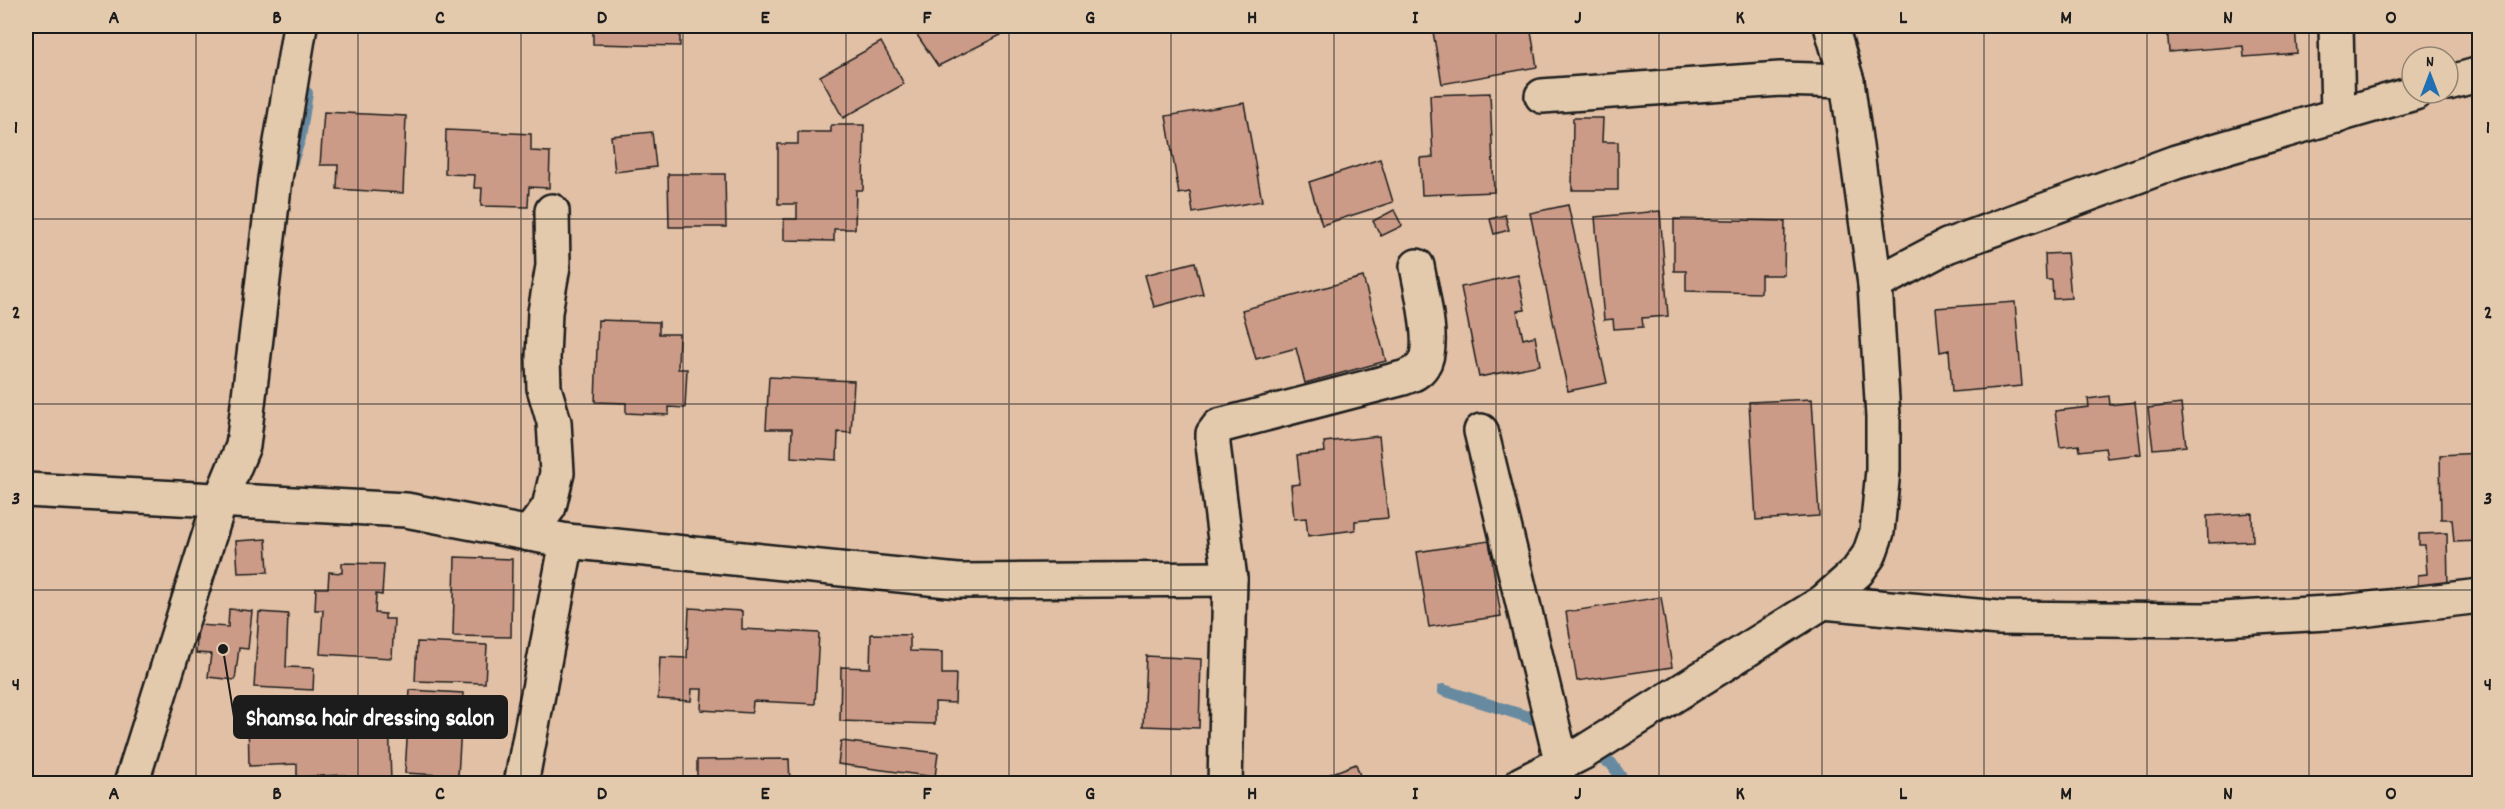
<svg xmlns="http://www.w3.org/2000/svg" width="2505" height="809" font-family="Dekko,sans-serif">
<rect width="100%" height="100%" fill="#e2c0a5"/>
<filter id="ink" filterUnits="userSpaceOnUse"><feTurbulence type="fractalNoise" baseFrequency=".0167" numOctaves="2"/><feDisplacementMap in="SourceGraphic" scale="12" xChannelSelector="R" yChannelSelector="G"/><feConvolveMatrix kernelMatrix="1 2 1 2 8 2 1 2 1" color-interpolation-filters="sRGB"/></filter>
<g filter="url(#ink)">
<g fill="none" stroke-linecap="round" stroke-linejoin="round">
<g stroke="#688aa1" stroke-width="12">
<path d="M292 162 300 138 307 93"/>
<path d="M1443 690 1547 723"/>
<path d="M1587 753 1611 763 1626 784"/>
</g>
</g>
<g fill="#cc9b88" stroke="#1c1c1c" stroke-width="1.5">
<path d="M593 26H680V46L593 44Z"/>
<path d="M911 26H1006L1009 31 938 66Z"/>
<path d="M1432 26H1530L1537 67 1442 84Z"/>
<path d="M2167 26H2295L2297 53 2244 57 2243 46 2169 52Z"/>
<path d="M881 42 904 84 843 118 820 76Z"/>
<path d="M1490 93 1494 192 1422 195 1420 158 1433 157 1430 95Z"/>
<path d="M1244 103 1262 201 1193 213 1190 192 1179 194 1166 116Z"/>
<path d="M324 112 406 116 403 193 337 189 338 165H320Z"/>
<path d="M1573 118H1603L1602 142H1618V190H1572Z"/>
<path d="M831 125H864L863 190H856L855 229H834V241L784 240V219H797V204H778V144H798V132H831Z"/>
<path d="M446 130 531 134V151L550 152 549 188 529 187 528 207 481 206 482 188H474L475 175 445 174Z"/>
<path d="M652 132 656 167 615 172 611 136Z"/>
<path d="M1380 159 1393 202 1322 225 1309 182Z"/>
<path d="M668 174H725L726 227H669Z"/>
<path d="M1568 205 1607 383 1568 391 1530 213Z"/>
<path d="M1394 210 1402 226 1381 236 1373 221Z"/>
<path d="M1660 211 1668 316 1642 318 1643 327 1614 329 1613 319 1604 320 1595 217Z"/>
<path d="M1505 215 1509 230 1494 234 1490 219Z"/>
<path d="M1674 219 1785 221 1784 275H1761V293L1686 291V271H1674Z"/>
<path d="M2067 253 2071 298 2053 299 2052 280H2046L2045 254Z"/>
<path d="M1195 262 1203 294 1154 307 1145 275Z"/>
<path d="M1518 275 1525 310 1517 311 1523 339 1535 336 1540 365 1479 377 1461 287Z"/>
<path d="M1363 277 1386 361 1305 383 1296 348 1256 359 1242 310Z"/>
<path d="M2015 302 2022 386 1952 392 1949 350 1940 352 1936 308Z"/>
<path d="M598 320 659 322V334H679L678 369H687L685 408 669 407V415L626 413V403L595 402Z"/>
<path d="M769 377 854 381 851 433 838 432 837 460 791 457 792 429H766Z"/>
<path d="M2109 396 2110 405 2135 402 2141 454 2107 458 2105 448 2080 451 2079 445 2060 447 2055 411 2089 407 2088 399Z"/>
<path d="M1812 399 1819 516 1756 520 1749 402Z"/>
<path d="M2181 404 2186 446 2153 449 2148 408Z"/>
<path d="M1379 436 1388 518 1355 521V530L1308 536 1306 518 1294 519 1291 485 1300 484 1297 455 1325 452 1324 442Z"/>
<path d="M2480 453V541L2454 542 2452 519H2441L2440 455Z"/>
<path d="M2252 513 2253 541 2208 543 2207 516Z"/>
<path d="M2447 533 2448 585 2418 586V575L2427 574 2425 545H2419V534Z"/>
<path d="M266 539 268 572 238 573 236 541Z"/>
<path d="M1489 541 1501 616 1429 627 1417 552Z"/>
<path d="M455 557 512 559 511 637 453 636Z"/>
<path d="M342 563 384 564 382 595 376 594 375 613 385 614V619H394L392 658 320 654 323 610H315L316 588H328L329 572 342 573Z"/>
<path d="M1661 597 1672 667 1577 681 1566 612Z"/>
<path d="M689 608 742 611V629L819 633 815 704 753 701 752 713 701 710 702 689H692L691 701 658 699 660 657 687 658Z"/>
<path d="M229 609 252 611 248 649 239 648 235 680 208 677 211 654 196 653 198 625 228 627Z"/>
<path d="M259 612 288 614 286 667 314 668 313 690 254 687Z"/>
<path d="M871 634 910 635V651L942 652V674H956L955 703 935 702V724L840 721 841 667 870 668Z"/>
<path d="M417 642 487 645 485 683 415 681Z"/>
<path d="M1146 656 1201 659 1199 728 1143 726Z"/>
<path d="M410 690 463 693 458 776 405 773Z"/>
<path d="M354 704V716L389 715 391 784H345V775L297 777V764L249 766 248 712 289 710V705Z"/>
<path d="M841 741 938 753 935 777 838 764Z"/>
<path d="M789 759 790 784H697V760Z"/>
<path d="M1356 764 1363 784H1304Z"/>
</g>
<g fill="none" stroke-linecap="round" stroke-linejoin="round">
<g stroke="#1c1c1c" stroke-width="38">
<g id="minor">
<path d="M2336 26 2338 116"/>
<path d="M2448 83 2480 74"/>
<path d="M1542 96 1780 79 1847 81"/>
<path d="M1875 284 1947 246 2176 162 2415 93"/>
<path d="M1481 431 1562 764"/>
<path d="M26 490 406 510 567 541 958 581 1230 579"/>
<path d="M529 534 549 507 557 473 554 422 544 388 543 358 545 312 553 266 552 211"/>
<path d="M1823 602 1999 618 2205 620 2344 612 2480 596"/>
<path d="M131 784 220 501 243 446 275 179 300 26"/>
<path d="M521 784 567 541"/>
<path d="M1225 784 1230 579 1213 445V434L1219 426 1403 378C1411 375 1418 373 1423 365 1436 346 1421 290 1417 266"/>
<path d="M1521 784 1584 752 1823 602 1857 572 1869 555 1877 532 1883 470V417L1875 284 1847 81 1831 26"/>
</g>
</g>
<use href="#minor" stroke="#e4caac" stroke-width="33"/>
</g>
</g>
<path fill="none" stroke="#1c1c1c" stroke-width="1.5" stroke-opacity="0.55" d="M196 26V784M358 26V784M521 26V784M683 26V784M846 26V784M1009 26V784M1171 26V784M1334 26V784M1496 26V784M1659 26V784M1822 26V784M1984 26V784M2147 26V784M2309 26V784M26 219H2480M26 404H2480M26 590H2480"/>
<path fill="none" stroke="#1c1c1c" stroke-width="2" d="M223 649L234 717"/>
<circle fill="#1c1c1c" stroke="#e4caac" stroke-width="2" cx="223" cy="649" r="6"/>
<rect fill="#1c1c1c" stroke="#1c1c1c" stroke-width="2" x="234" y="696" width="273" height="42" rx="6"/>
<g font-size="24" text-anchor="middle" font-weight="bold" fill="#fff">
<text x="370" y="725">Shamsa hair dressing salon</text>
</g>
<rect width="2505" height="809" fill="none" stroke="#e4caac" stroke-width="66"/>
<g transform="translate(2430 75)"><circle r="28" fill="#e4caac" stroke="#948472" stroke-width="1.5"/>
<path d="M0-4.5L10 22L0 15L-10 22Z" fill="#1f6fb2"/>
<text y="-9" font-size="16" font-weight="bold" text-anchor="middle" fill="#1c1c1c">N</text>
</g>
<rect x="33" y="33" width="2439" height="743" fill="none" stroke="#1c1c1c" stroke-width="2"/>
<g font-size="20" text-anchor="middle" font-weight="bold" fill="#1c1c1c">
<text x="114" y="23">A</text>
<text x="277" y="23">B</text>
<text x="440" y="23">C</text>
<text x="602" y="23">D</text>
<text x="765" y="23">E</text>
<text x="927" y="23">F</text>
<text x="1090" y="23">G</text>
<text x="1252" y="23">H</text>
<text x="1415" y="23">I</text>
<text x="1578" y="23">J</text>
<text x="1740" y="23">K</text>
<text x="1903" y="23">L</text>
<text x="2066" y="23">M</text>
<text x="2228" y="23">N</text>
<text x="2391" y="23">O</text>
<text x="16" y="133">1</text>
<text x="2488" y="133">1</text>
<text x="16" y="318">2</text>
<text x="2488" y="318">2</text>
<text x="16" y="504">3</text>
<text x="2488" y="504">3</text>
<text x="16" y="690">4</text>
<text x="2488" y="690">4</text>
<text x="114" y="799">A</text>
<text x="277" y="799">B</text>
<text x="440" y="799">C</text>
<text x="602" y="799">D</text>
<text x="765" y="799">E</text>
<text x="927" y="799">F</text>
<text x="1090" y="799">G</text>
<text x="1252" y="799">H</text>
<text x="1415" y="799">I</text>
<text x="1578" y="799">J</text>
<text x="1740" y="799">K</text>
<text x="1903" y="799">L</text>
<text x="2066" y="799">M</text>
<text x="2228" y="799">N</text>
<text x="2391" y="799">O</text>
</g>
</svg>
